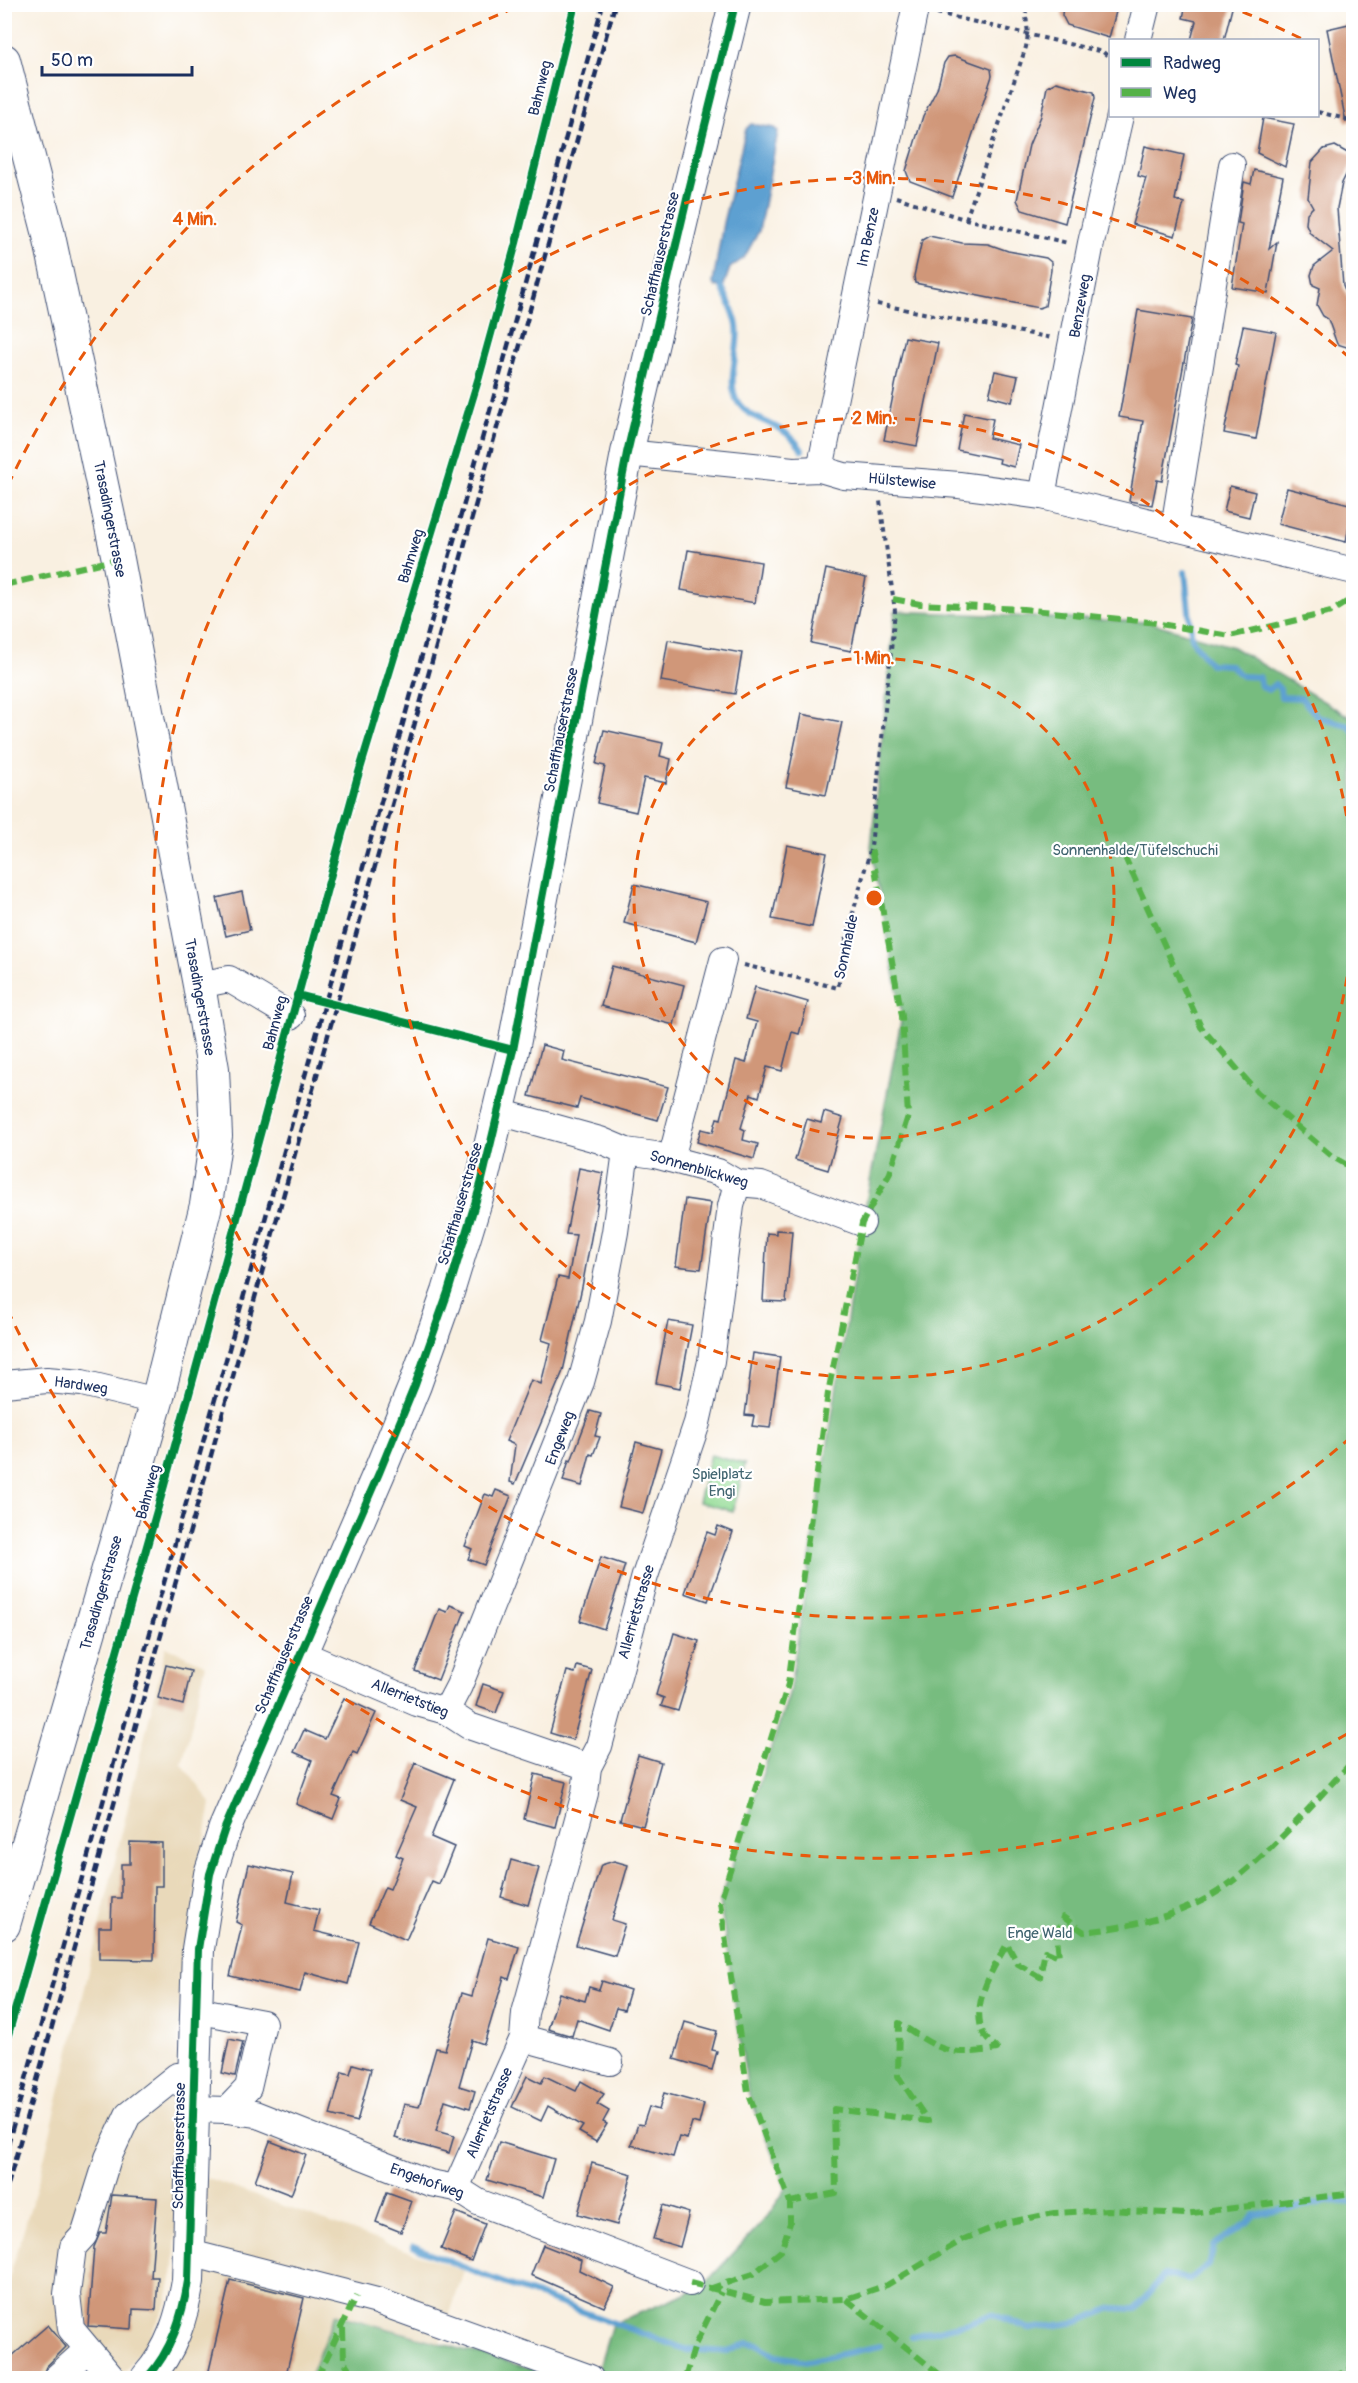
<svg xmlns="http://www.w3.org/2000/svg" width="1358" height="2383" font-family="Pangolin,sans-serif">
<rect width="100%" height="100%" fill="#fff"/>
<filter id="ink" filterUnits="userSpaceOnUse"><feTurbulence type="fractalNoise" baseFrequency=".0167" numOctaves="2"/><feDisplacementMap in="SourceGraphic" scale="12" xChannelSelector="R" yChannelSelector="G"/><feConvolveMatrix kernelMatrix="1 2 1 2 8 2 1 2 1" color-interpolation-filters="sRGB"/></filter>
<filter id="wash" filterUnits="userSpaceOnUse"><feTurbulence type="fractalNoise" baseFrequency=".008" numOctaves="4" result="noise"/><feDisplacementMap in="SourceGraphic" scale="24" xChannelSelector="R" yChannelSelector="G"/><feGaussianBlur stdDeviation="1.35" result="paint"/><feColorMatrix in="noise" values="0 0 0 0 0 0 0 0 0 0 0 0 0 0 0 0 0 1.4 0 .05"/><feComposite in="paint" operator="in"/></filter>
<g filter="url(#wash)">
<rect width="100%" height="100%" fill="#f9f0e1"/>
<g fill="#e9d9ba">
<path d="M166 1647 206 1665 182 1764 211 1803 180 1988 178 2076 180 2173 174 2269 166 2305 149 2339 127 2369 116 2378H5V2292L41 2172Z"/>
<path d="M206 2178 464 2271 440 2344 336 2314 309 2378H156Z"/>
</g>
<path fill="#94dc96" stroke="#58867a" stroke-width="1.5" d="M710 1455 745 1464 733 1511 698 1502Z"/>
<g fill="#77bc7f" stroke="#49766e" stroke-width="1.5">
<path d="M895 611 1149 622 1233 647 1353 719V2378H596L612 2324 701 2288 767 2217 786 2189 748 2092 720 1902 789 1694 862 1223 902 1016 871 847Z"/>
<path d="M335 2314 565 2378H309Z"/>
</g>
<path fill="#5da0d1" stroke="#3c6898" stroke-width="1.5" d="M751 124 774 128 778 131 759 231 744 258 730 268 724 285 716 287 713 284 714 277 723 223 746 129Z"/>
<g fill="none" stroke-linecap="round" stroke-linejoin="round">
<g stroke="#5da0d1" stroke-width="6">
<path d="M722 287C727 299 735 312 737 326 741 349 724 383 739 404 754 424 782 420 802 450"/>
<path d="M1185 572 1192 640 1210 664 1229 665 1242 676 1259 677 1261 686 1268 690 1275 684 1280 689 1281 697 1301 698 1318 717 1348 725 1354 732"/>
<path d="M413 2246 482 2275 685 2349 728 2352 747 2343 759 2345 776 2356 808 2361 880 2346"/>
<path d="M912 2336 968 2323 992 2314 1030 2329 1078 2322 1112 2308 1136 2309 1164 2275 1190 2279 1209 2265 1214 2245 1248 2222 1254 2215 1332 2201 1354 2203"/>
</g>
</g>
<g id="blocks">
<g fill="#d09779">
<path d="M1063 4H1118L1109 38 1067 25 1062 15Z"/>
<path d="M1186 4H1233L1224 40H1191L1196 21 1183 18Z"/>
<path d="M1353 23V121L1346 122 1327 29Z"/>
<path d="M955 56 991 69 992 76 952 197 910 181 906 171 923 116 937 89 944 63 948 57Z"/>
<path d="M1056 82 1094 92 1095 98 1065 223 1022 210 1017 200 1029 145 1041 116 1047 87Z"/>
<path d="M1263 118 1294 124 1285 167 1257 153Z"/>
<path d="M1145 146 1184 155 1175 200 1184 203 1175 236 1132 224 1146 178 1138 176Z"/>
<path d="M1335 146 1353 156V161L1342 183 1337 208 1343 286 1353 310V349L1337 344 1328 319 1323 316 1317 305 1320 288 1313 285 1311 275 1314 266 1333 251 1310 233 1306 224 1307 213 1313 207 1308 198 1312 162 1324 149Z"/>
<path d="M1254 170 1283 177 1269 249 1277 242 1268 293 1232 287 1242 224 1238 223 1244 182 1251 184Z"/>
<path d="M929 236 962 243 988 244 1008 251 1046 258 1051 262V270L1045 306 1039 308 915 283 914 276 922 240Z"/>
<path d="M1138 310 1192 319 1162 481 1157 480 1152 505 1129 501 1143 421 1119 417Z"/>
<path d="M1243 326 1276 332 1256 439 1224 433 1238 366 1235 365Z"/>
<path d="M905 337 938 343 917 446 884 440Z"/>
<path d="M995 371 1018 376 1012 402 989 396Z"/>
<path d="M964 413 993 419 989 438 1019 445 1014 467 999 463 1000 459 957 450Z"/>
<path d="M1230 486 1255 492 1249 517 1224 511Z"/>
<path d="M1287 488 1353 505 1346 542 1278 524Z"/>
<path d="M688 550 761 562 755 603 681 590Z"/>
<path d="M826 569 866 578 851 651 811 643Z"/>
<path d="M668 640 742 653 735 694 661 681Z"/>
<path d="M801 714 842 722 826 795 786 787Z"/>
<path d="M604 730 663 743 660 756 671 759 666 783 644 778 636 812 597 803 605 766 596 764Z"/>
<path d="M787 845 827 853 812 927 772 919Z"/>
<path d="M634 884 707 902 696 942 624 923Z"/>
<path d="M242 892 250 930 226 936 217 898Z"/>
<path d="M612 966 684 985 674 1025 601 1006Z"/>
<path d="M755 987 808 1002 799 1034 792 1032 782 1071 767 1067 759 1097 751 1094 741 1128 745 1130 743 1140 758 1144 754 1159 697 1142 701 1129 713 1132 717 1118 721 1119 736 1060 746 1063 757 1022 746 1019Z"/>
<path d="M542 1045 564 1051 562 1060 668 1087 658 1120 580 1098 577 1108 529 1096Z"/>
<path d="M824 1112 843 1118 828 1170 795 1160 807 1119 821 1123Z"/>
<path d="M579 1168 603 1173 582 1287 563 1371 515 1484 510 1482 515 1445 506 1441 531 1380 541 1384 551 1343 542 1340 558 1277 568 1279 576 1235 566 1234Z"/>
<path d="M685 1199 711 1203 701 1269 676 1266Z"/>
<path d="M776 1230 792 1231 786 1302 763 1301 767 1233 776 1234Z"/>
<path d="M668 1321 692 1325 680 1388 656 1383Z"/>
<path d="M753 1353 780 1357 770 1428 752 1426 754 1416 745 1415Z"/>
<path d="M590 1411 601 1414 595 1436 600 1437 593 1455 590 1454 582 1486 563 1481 569 1460 571 1461Z"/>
<path d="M636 1442 661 1449 643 1513 619 1507Z"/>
<path d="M496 1490 511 1496 484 1565 468 1559 472 1549 465 1546 485 1494 493 1497Z"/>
<path d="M718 1526 733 1532 708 1601 685 1593 707 1532 715 1535Z"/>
<path d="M601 1557 625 1565 604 1629 580 1621Z"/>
<path d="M450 1605 465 1611 438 1680 415 1671 439 1609 447 1612Z"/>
<path d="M674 1633 699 1641 678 1711 661 1706 664 1698 656 1695Z"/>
<path d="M166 1665 191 1671 183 1705 158 1698Z"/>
<path d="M577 1666 592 1670 573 1740 550 1733 567 1671 575 1673Z"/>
<path d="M483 1684 504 1691 496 1713 476 1706Z"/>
<path d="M344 1698 376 1713 357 1754 353 1752 333 1796 341 1799 333 1819 296 1804 312 1760 294 1752 304 1730 325 1739Z"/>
<path d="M638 1755 661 1762 643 1826 620 1820Z"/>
<path d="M415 1763 454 1779 431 1837 454 1847 439 1884 432 1881 406 1940 369 1923 385 1887 390 1889 403 1858 396 1855 417 1807 400 1800Z"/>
<path d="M535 1774 566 1782 555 1827 524 1819Z"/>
<path d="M130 1842 162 1843V1886H155L154 1960 99 1959V1927H111L112 1898H121V1864H130Z"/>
<path d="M511 1860 539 1868 528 1905 501 1897Z"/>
<path d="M614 1861 628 1865 612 1920 625 1924 615 1956 576 1945 601 1865Z"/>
<path d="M249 1864 293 1874 287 1902 319 1910 314 1931 359 1942 348 1984 305 1972 300 1992 230 1976 242 1925 236 1922Z"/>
<path d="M488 1938 519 1947 509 1979 504 1977 484 2044 472 2040 459 2086 475 2091 470 2108 445 2100 436 2131 454 2136 449 2153 395 2138 404 2104 419 2107 436 2048 445 2050 462 1993 472 1996Z"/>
<path d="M602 1981 630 1990 624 2010 616 2008 609 2030 577 2019 572 2036 548 2029 559 1993 585 2001 589 1987 599 1990Z"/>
<path d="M685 2022 717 2031 712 2050 717 2051 712 2070 674 2059Z"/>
<path d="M229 2039 243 2042 235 2076 222 2073Z"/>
<path d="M353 2064 371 2069 357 2122 330 2115 342 2072 350 2074Z"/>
<path d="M527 2076 541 2083 545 2076 576 2091 581 2081 604 2094 597 2104 609 2111 603 2122 607 2124 596 2142 579 2132 583 2126 548 2106 541 2121 512 2107Z"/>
<path d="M664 2093 704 2104 699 2124 692 2122 687 2139 679 2137 673 2157 631 2145 638 2124 643 2125 649 2107 659 2110Z"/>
<path d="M270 2141 306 2155 291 2195 255 2181Z"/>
<path d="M499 2142 554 2159 543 2197 487 2180Z"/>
<path d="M592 2163 632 2174 617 2225 578 2214Z"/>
<path d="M387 2192 412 2201 401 2232 376 2222Z"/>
<path d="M112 2195 157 2198 151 2277H158L156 2310 133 2309 132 2329 88 2326 94 2247 100 2233H106Z"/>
<path d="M663 2205 689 2213 680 2247 653 2239Z"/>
<path d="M456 2212 485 2224 471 2261 441 2249Z"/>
<path d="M543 2245 581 2260 579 2270 614 2287 604 2307 531 2275Z"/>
<path d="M230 2280 304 2298 285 2379H207Z"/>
<path d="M48 2325 66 2347 46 2367 41 2379H4V2363Z"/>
</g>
</g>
</g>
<g filter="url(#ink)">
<use href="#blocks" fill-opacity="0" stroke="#3c4c72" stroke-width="1.5"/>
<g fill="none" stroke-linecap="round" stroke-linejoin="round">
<g stroke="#3c4c72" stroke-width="28">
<g id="minor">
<path d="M1138 40 1147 4"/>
<path d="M627 453 793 470 820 469 844 476 959 485 1042 496 1354 571"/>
<path d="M820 469 916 4"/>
<path d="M1042 496 1091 243 1120 116"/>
<path d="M1174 528 1232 165"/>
<path d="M199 985 229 979 291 1016"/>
<path d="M499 1112 600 1140 626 1151 655 1155 718 1172 737 1183 761 1185 862 1223"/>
<path d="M671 1159 723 960"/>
<path d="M4 1384 47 1380 82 1383 157 1401"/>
<path d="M300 1653 417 1703 446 1711 469 1726 588 1767"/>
<path d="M446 1711 459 1686 581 1382 598 1321 615 1232 626 1151"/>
<path d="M196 2010 263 2023 248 2088 227 2110"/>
<path d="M523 2038 610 2062"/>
<path d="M193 2109 227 2110 255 2114 430 2183 456 2188 478 2202 690 2283"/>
<path d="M456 2188 523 2038 525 2013 585 1793 588 1767 599 1746 645 1576 697 1423 711 1361 731 1206 737 1183"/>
<path d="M190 2253 377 2301 590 2378"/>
<path d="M56 2378 87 2350"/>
<path d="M112 2378 71 2329 67 2294 73 2247 84 2235 108 2158 128 2115 177 2076 194 2075"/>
</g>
</g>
<g stroke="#3c4c72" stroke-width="34">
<g id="major">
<path d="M4 60 48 231 118 559 199 985 213 1069 216 1136 206 1205 157 1401 4 1925"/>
<path d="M147 2378C172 2350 182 2317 188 2281L198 1949 210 1874 225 1828 379 1473 415 1385 448 1292 481 1184 513 1050 627 453 688 194 735 4"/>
</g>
</g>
<g stroke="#3c4c72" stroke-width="4" stroke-dasharray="4.5 4.5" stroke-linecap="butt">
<path d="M937 13 1103 52 1110 58"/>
<path d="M1318 112 1354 121"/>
<path d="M896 197 961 218 1068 243"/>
<path d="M966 219 1026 47 1028 35 1025 4"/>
<path d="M877 304 1052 338"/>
<path d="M744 965 838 988 847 935 871 847 895 611 880 501"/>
</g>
<use href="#minor" stroke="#fff" stroke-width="26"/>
<use href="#major" stroke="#fff" stroke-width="32"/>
<g stroke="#1b2f5e" stroke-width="4.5" stroke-dasharray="9 4.5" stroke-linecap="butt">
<path d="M4 2158 603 4"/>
<path d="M4 2199 615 4"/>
</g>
<g stroke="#55b248" stroke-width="6" stroke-dasharray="12 6" stroke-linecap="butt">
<path d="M4 585 118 559"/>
<path d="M893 599 920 604 1023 609 1149 622 1230 636 1331 612 1354 597"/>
<path d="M1124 855 1201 1027 1257 1092 1333 1157 1354 1169"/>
<path d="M790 2202 836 2193 834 2109 928 2121 898 2076 899 2023C940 2050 947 2057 997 2049 993 2045 987 2040 984 2035 969 2005 993 1969 1007 1944L1018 1964 1040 1977 1045 1951 1059 1957 1057 1936 1063 1917 1084 1932C1126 1927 1169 1919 1207 1898 1257 1871 1313 1802 1354 1760"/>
<path d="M690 2283 765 2302 846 2299 887 2285 964 2239 1005 2223 1054 2213 1108 2210 1185 2214 1354 2193"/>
<path d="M709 2289 753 2274 781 2251 790 2223V2202L748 2092 720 1902 788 1684 828 1393 862 1223 890 1173 908 1116 902 1016 871 847"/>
<path d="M846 2299 944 2378"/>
<path d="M343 2328 344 2361 355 2378"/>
<path d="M317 2378 356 2296"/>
<path d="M685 2378 695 2345 721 2292"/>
<path d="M1332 2378 1354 2367"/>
</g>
<g stroke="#fff" stroke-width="11">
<g id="cycleway">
<path d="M297 995 513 1050"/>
<path d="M4 2049 162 1493 357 779 479 377 516 243 575 4"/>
<path d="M147 2378C172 2350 182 2317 188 2281L198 1949 210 1874 225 1828 379 1473 415 1385 448 1292 481 1184 513 1050 627 453 688 194 735 4"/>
</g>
</g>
<use href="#cycleway" stroke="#00873e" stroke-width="8"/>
</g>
</g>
<g fill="none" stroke="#e8590c" stroke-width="3" stroke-dasharray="10 8">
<circle cx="874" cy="898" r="240"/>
<path d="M1353 923A480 480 0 1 1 1353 873"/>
<path d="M1351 1437A720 720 0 1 1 1351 359"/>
<path d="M1347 1734A960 960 0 0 1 8 1311M8 485A960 960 0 0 1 522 5M1226 5A960 960 0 0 1 1302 39"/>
</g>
<g text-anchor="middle" stroke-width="4.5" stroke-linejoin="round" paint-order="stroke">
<g font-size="15" fill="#1b2f5e" stroke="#fff">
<text transform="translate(540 88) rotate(-76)" y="5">Bahnweg</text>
<text transform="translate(868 237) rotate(-78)" y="5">Im Benze</text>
<text transform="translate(660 254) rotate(-77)" y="5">Schaffhauserstrasse</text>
<text transform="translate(1080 306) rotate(-80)" y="5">Benzeweg</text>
<text transform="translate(902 481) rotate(5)" y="5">Hülstewise</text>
<text transform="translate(110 519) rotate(79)" y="5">Trasadingerstrasse</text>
<text transform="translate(411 556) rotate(-73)" y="5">Bahnweg</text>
<text transform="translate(561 730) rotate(-79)" y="5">Schaffhauserstrasse</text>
<text transform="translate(846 947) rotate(-78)" y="5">Sonnhalde</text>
<text transform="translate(200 997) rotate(80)" y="5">Trasadingerstrasse</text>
<text transform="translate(275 1023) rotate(-75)" y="5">Bahnweg</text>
<text transform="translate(699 1169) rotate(16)" y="5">Sonnenblickweg</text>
<text transform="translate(460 1204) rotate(-74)" y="5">Schaffhauserstrasse</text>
<text transform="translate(81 1385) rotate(8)" y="5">Hardweg</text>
<text transform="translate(560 1438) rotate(-69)" y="5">Engeweg</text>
<text transform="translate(148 1492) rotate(-75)" y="5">Bahnweg</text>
<text transform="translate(101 1593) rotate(-74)" y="5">Trasadingerstrasse</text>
<text transform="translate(636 1612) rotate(-74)" y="5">Allerrietstrasse</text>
<text transform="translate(284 1655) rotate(-67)" y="5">Schaffhauserstrasse</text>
<text transform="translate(410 1698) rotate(22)" y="5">Allerrietstieg</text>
<text transform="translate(489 2113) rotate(-67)" y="5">Allerrietstrasse</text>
<text transform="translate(179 2146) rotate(-89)" y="5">Schaffhauserstrasse</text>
<text transform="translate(427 2181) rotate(20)" y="5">Engehofweg</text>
</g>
<g font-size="15" fill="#3f636f" stroke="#fff">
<text x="1135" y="855">Sonnenhalde/Tüfelschuchi</text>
<text x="722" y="1479">Spielplatz<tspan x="722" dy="17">Engi</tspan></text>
<text x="1040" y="1938">Enge Wald</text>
</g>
</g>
<circle cx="874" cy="898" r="9" fill="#e8590c" stroke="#fff" stroke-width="3"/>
<g font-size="18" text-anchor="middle" font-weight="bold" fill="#e8590c" stroke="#fff" stroke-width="4.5" stroke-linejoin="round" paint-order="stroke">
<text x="874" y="184">3 Min.</text>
<text x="195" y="225">4 Min.</text>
<text x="874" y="424">2 Min.</text>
<text x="874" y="664">1 Min.</text>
</g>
<rect width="1358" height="2383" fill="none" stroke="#fff" stroke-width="24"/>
<rect x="1109" y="39" width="210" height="78" fill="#ffffff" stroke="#a4acbf" stroke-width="1.5"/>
<rect x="1121" y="58" width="30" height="9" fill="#00873e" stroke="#a4acbf" stroke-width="1.5"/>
<text x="1163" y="69" font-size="18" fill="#1b2f5e">Radweg</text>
<rect x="1121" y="88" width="30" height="9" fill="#55b248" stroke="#a4acbf" stroke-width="1.5"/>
<text x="1163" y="99" font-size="18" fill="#1b2f5e">Weg</text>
<path d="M42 66v9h150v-9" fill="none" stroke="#1b2f5e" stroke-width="3"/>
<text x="51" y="66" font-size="18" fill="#1b2f5e" stroke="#ffffff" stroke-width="4.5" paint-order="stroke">50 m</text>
</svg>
